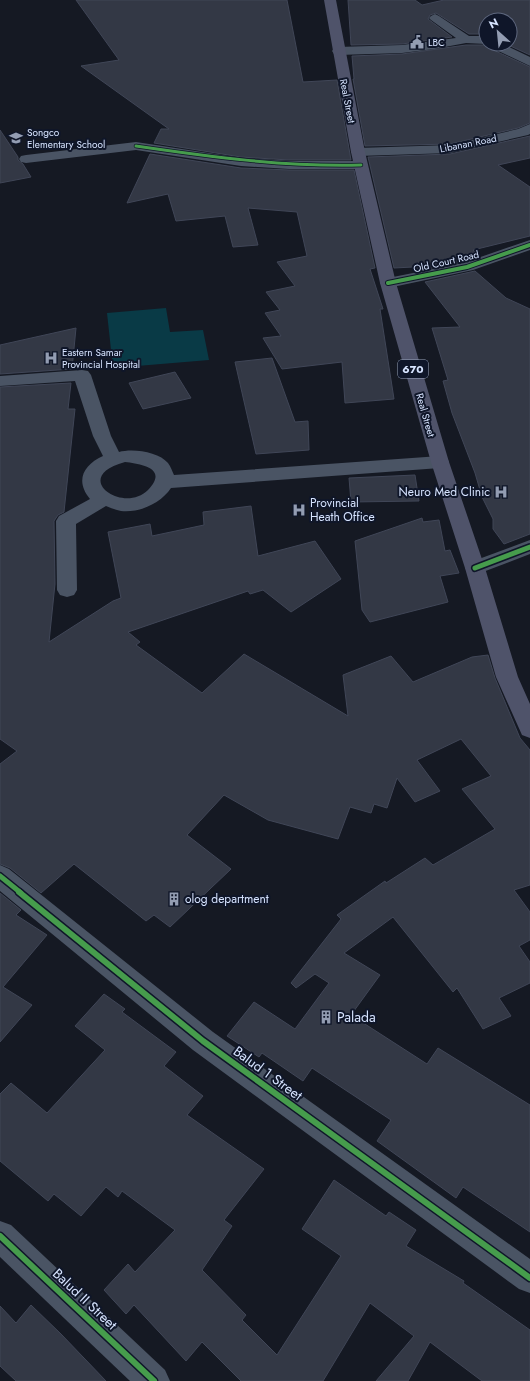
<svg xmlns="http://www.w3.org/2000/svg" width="530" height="1381" font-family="Jost,sans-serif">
<rect width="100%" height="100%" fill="#151923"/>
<path fill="#093a46" d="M166 308 170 332 203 330 209 360 113 368 107 313Z"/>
<g fill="#333845" stroke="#404657">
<path d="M76 0H287L303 82 337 80 351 160H289L241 157 154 143 161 129H169L81 66 119 60Z"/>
<path d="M348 0H415L422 5 444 0H530V55L506 44H510V20H486V34H469L436 13 430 15 428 19 452 37 402 44 351 45Z"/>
<path d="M466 45H487L489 48 530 67V123L518 128 450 144 365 146 353 79H354L352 56 402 54Z"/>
<path d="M0 130 18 157V160L23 164 31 177 0 183Z"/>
<path d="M530 136V158L498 165 530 187V236L473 250 475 252 459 257 464 261 463 262 416 271 413 267 394 268 368 157 450 154Z"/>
<path d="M150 154 241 168 289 170H354L375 268 370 269 383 309H380L394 399 345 403 342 362 282 369 263 338 281 336 265 313 280 310 266 292 295 286 277 262 307 256 297 212 248 208 258 245 233 247 225 216 176 221 168 194 127 203Z"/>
<path d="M475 271 506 298 530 309V534L504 544 493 529V519L482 497 475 473 452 413 443 381 448 380 432 328 460 327 425 282Z"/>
<path d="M76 328 72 369 0 374V345Z"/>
<path d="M272 358 295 422 308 421 309 450 256 454 235 362Z"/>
<path d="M175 372 191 398 143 409 129 383Z"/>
<path d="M71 383 68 409H75L64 512 58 515 54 521 55 584 49 642 113 601 121 598 108 532 150 524 152 536 204 525 203 512 251 506 258 556 315 541 341 579 291 612 263 590 250 594 248 591 128 632 140 642 136 645 202 693 244 654 348 716 343 675 391 656 413 682 472 657 488 655 495 678 520 738 530 750V885L514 890 530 912V940L519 946 530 962V983L499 998 511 1016 483 1029 457 988 453 992 393 917 344 953 380 975 351 1015 427 1064 438 1048 530 1105V1232L463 1187 456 1198 377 1141 391 1120 312 1068 303 1081 262 1053 259 1057 227 1036 254 1002 295 1029 329 983 315 974 296 988 291 983 341 919 337 915 385 881 386 883 425 858 433 865 495 829 462 789 491 776 461 739 417 760 440 791 415 802 397 778 387 808 374 804 371 813 350 807 338 839 268 820 224 795 187 835 231 869 170 927 154 915 146 921 74 864 41 893 10 868 0 864V764L17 751 0 739V387Z"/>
<path d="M415 475 419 501 351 502 349 478Z"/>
<path d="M422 518 423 522 439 520 445 551 450 550 459 573 440 576 448 602 370 622 362 610 355 541Z"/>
<path d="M0 893 21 910 16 915 47 935 3 987 32 1005 0 1042Z"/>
<path d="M104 994 125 1009 122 1012 176 1052 164 1066 203 1096 187 1115 264 1169 224 1220 232 1226 202 1270 246 1315 242 1320 277 1355 341 1256 302 1229 334 1180 386 1216 389 1212 416 1230 406 1246 464 1281 463 1283 530 1330V1381H482L430 1342 408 1381H376L414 1336 370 1303 323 1381H241L202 1342 186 1361 134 1305 126 1314 104 1290 128 1264 135 1272 175 1230 122 1191 118 1197 106 1187 81 1216 54 1194 48 1201 0 1161V1094L11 1083 47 1113 105 1050 75 1026Z"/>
<path d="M31 1305 61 1334 106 1381H16L0 1366V1306L16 1323Z"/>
</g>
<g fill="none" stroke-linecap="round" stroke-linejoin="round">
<g fill="#4a5464" fill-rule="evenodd">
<path d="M435 14 439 16 469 36H486V44L466 43 434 49 402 53 338 55 334 54 332 51 334 48 338 47 402 45 456 38 431 20 429 18 431 16Z"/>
<path d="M488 44H503L530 57V66L490 47Z"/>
<path d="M530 124V134L528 135 450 153 358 156 353 155 351 152 353 149 358 148 450 145 518 129Z"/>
<path d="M136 142 241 158 289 161H361L366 162 368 165 366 168 361 169H289L241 166 136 150 26 163 21 162 19 159 21 156 26 155Z"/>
<path d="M530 240V250L473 270 388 288 382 286 380 283 382 280 388 278 463 263Z"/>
<path d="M82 370 88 371 91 375 111 436 119 452C133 448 159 452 168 463 171 467 172 471 174 475L440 456 447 458 449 462 447 466 440 468 171 488C161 503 140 513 121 511 116 510 111 508 106 506L76 524 77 590 74 595 67 597 60 595 57 590 56 521 59 516 90 499C75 481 83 465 103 456L93 436 75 381 0 386V376ZM125 462C141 464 169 468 148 490 123 515 69 477 125 462Z"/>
<path d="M530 540V554L475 575 468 573 465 568 468 563Z"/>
<path d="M0 865 9 869 213 1032 530 1259V1293L519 1289 193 1050 0 891Z"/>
<path d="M0 1221 11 1225 165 1370 170 1381H130L0 1257Z"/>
</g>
<path fill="#4f536a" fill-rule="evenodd" d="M324 0H336L365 152 396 283 449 462 485 568 518 677 530 704V738L522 735 496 677 465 568 431 462 380 283 351 152Z"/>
<g stroke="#0f1629" stroke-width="4.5">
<path id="cycleway-far3" d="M136 146C211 157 285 167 361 165"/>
</g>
<g stroke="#0f1629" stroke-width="6">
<path id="cycleway-far2" d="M388 283 467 267 530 245"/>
</g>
<g stroke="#0f1629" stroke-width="8">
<g id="cycleway-far1">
<path d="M475 568 530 547"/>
<path d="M0 876 21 893"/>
</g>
</g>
<g stroke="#0f1629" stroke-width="9">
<g id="cycleway">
<path d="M19 892 203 1041 530 1278"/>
<path d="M0 1236 154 1381"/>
</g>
</g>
<use href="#cycleway-far3" stroke="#469c4c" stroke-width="3"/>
<use href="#cycleway-far2" stroke="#469c4c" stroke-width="4"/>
<use href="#cycleway-far1" stroke="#469c4c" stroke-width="5"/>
<use href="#cycleway" stroke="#469c4c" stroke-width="6"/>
</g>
<defs>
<g id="civic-bare" transform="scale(1.08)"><path d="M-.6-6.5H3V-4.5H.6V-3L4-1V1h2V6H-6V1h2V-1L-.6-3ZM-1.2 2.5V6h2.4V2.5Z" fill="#939db2" stroke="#0f1629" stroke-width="2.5" paint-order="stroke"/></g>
<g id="school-bare" transform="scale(1.08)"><path d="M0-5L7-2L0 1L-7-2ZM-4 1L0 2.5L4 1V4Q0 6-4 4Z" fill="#939db2" stroke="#0f1629" stroke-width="2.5" paint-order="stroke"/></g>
<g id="hospital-bare" transform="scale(1.08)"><path d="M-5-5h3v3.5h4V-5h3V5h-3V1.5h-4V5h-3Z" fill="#939db2" stroke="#0f1629" stroke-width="2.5" paint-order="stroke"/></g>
<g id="building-bare" transform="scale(1.08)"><path d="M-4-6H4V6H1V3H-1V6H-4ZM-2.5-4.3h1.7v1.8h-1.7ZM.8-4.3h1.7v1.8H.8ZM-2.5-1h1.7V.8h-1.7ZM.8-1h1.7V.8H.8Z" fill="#939db2" stroke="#0f1629" stroke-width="2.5" paint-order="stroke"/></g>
</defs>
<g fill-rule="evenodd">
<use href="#civic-bare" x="417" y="42"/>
<use href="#school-bare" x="16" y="138"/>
<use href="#hospital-bare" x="51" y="358"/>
<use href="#hospital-bare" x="501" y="492"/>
<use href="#hospital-bare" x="299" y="510"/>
<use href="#building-bare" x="174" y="899"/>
<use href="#building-bare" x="326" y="1017"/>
</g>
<g text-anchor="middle" stroke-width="4" stroke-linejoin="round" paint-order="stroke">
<g font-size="10" fill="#d7e4ff" stroke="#0f1629" text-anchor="start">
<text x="428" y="46">LBC</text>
<text x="27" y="136">Songco<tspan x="27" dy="12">Elementary School</tspan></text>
<text x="62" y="356">Eastern Samar<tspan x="62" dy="12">Provincial Hospital</tspan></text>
</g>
<g font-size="10" fill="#d7e4ff" stroke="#0f1629">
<text transform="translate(348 101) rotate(79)" y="4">Real Street</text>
<text transform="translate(468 143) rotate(-11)" y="4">Libanan Road</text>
<text transform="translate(446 261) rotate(-13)" y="4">Old Court Road</text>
<text transform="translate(426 415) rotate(74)" y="4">Real Street</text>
</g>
<rect fill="#0f1629" stroke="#9ba6bf" stroke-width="1" x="398" y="360" width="30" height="18" rx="3"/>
<g font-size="11" font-weight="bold" fill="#d7e4ff">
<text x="413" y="373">670</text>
</g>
<g font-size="12" fill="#d7e4ff" stroke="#0f1629" text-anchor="start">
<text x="490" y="496" text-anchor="end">Neuro Med Clinic</text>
<text x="310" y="507">Provincial<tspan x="310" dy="14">Heath Office</tspan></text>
<text x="185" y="903">olog department</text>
</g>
<g font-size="14" fill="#d7e4ff" stroke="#0f1629" text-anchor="start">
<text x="337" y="1022">Palada</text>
</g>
<g font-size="14" fill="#d7e4ff" stroke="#0f1629">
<text transform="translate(268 1073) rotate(36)" y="5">Balud 1 Street</text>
<text transform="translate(85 1299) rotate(43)" y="5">Balud II Street</text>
</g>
</g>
<g transform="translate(498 32) rotate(333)"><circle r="19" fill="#0f1629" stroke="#5f687f"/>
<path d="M0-3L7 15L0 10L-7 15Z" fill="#939db2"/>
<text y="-6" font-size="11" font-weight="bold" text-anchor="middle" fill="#d7e4ff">N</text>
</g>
</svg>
